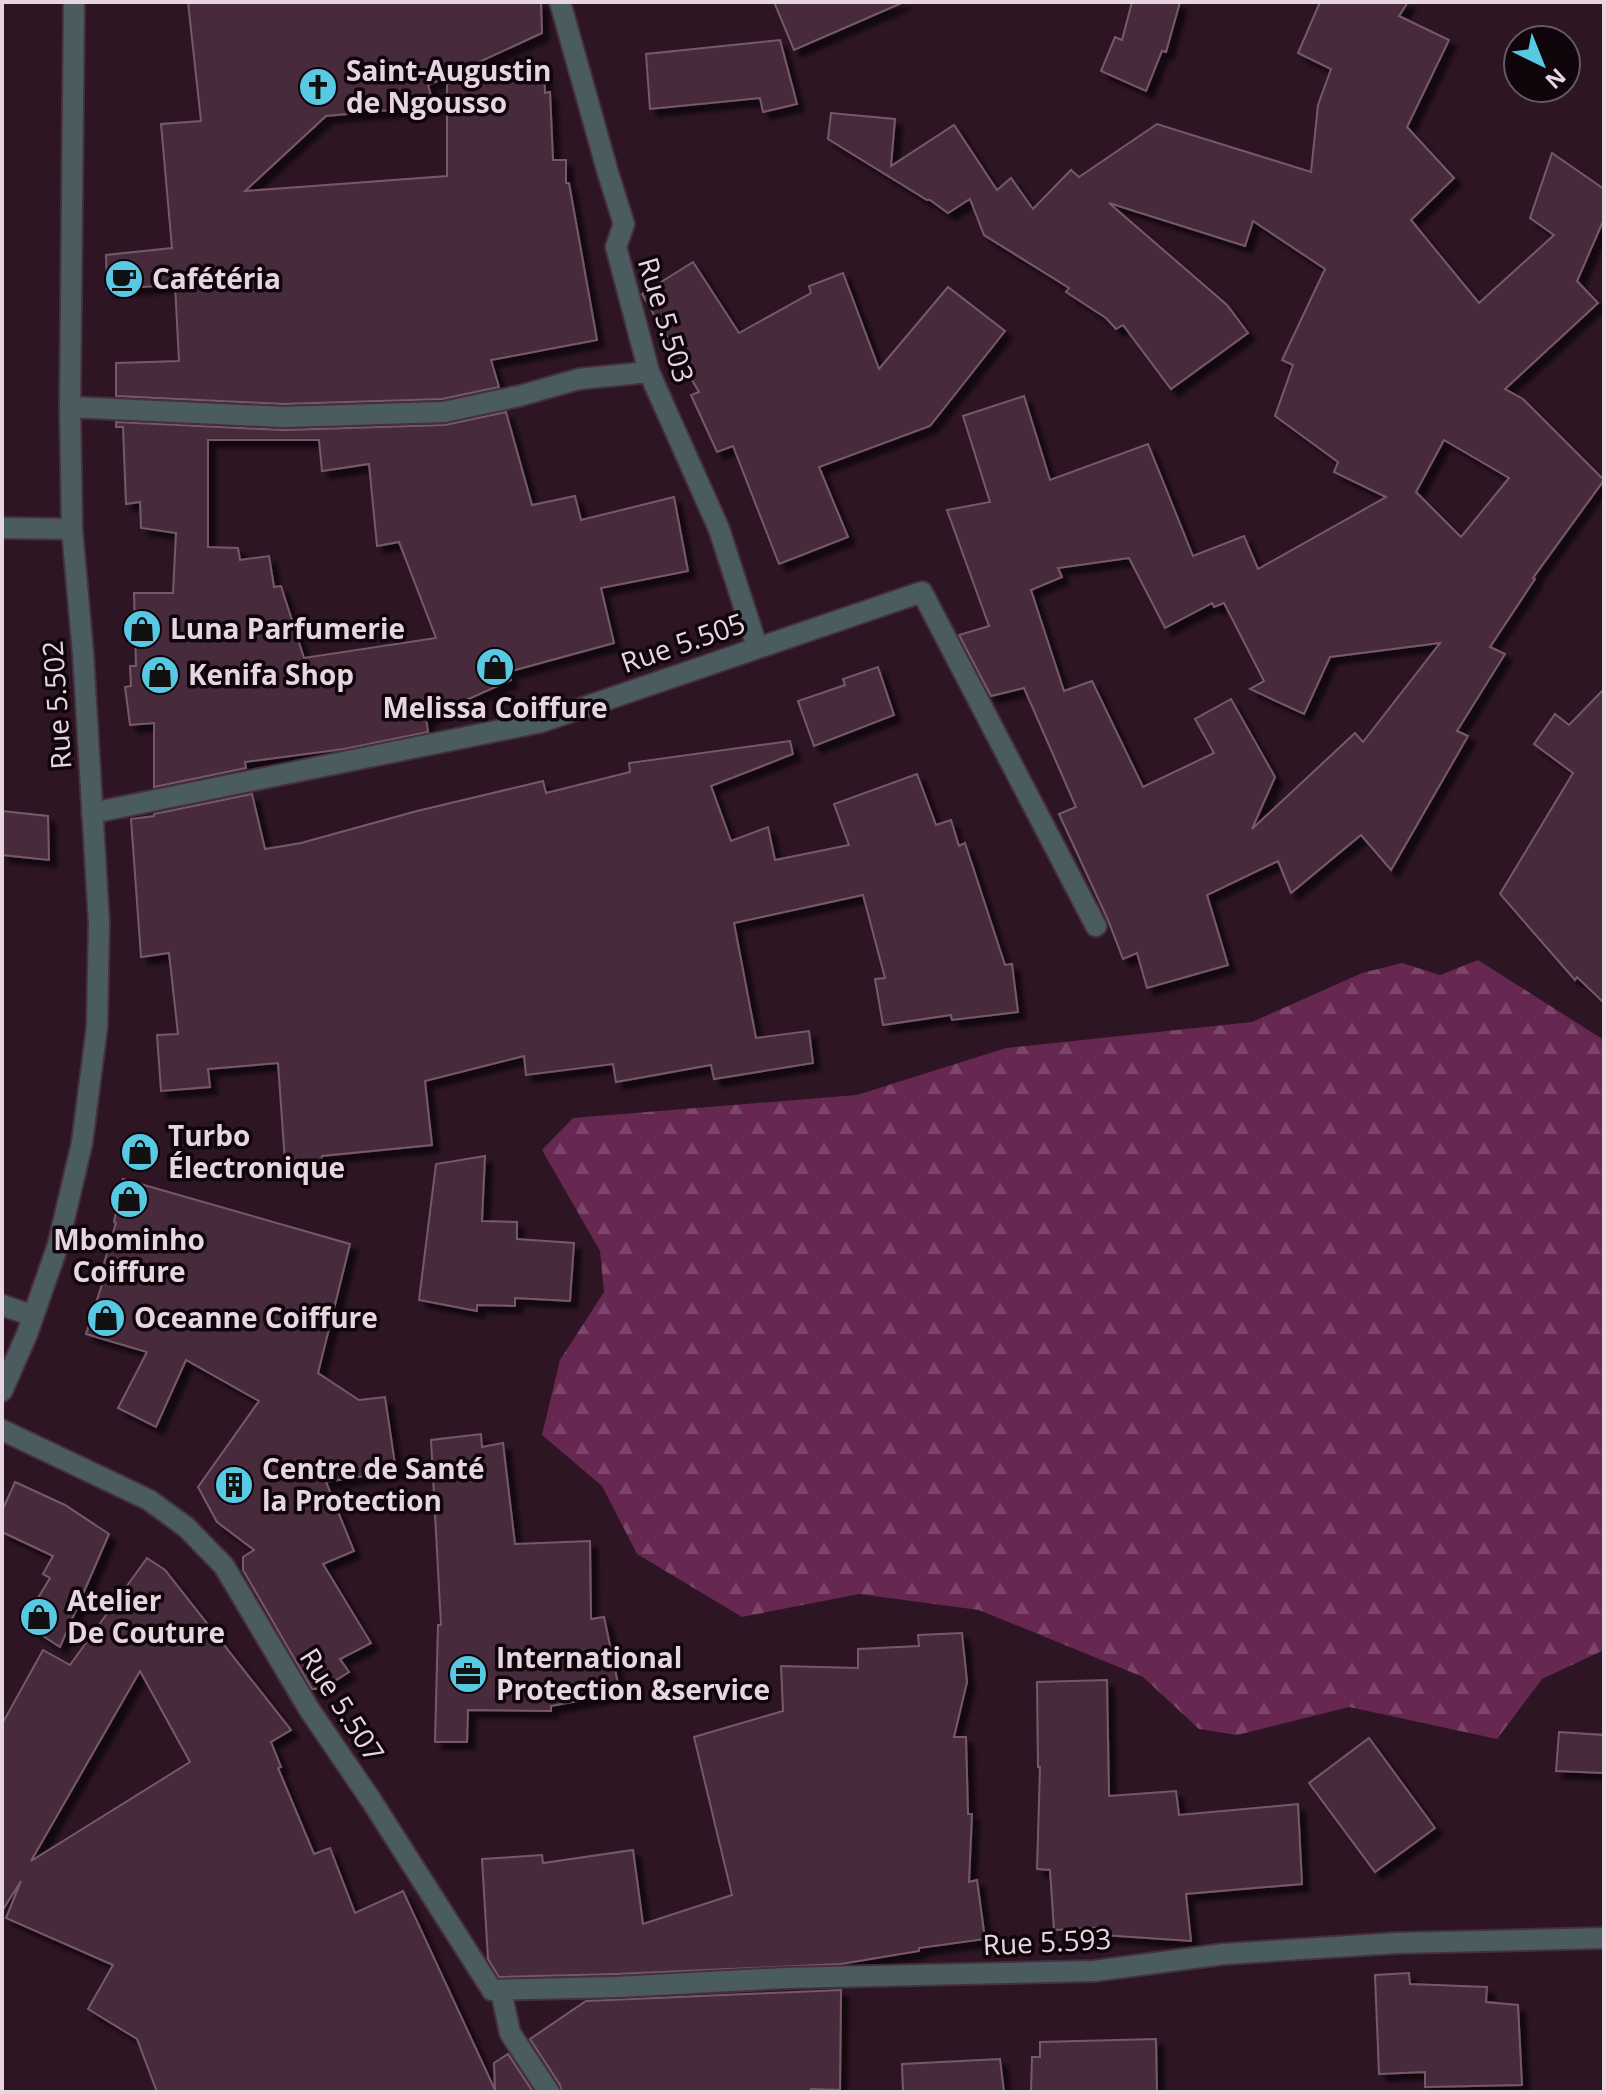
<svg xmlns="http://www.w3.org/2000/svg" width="1606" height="2094" font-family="'Open Sans',sans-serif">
<defs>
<pattern id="forest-firs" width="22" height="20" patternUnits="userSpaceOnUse" patternTransform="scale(2)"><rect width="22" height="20" fill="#662751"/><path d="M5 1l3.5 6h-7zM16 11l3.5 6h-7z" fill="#7c456a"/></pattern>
<filter id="shadow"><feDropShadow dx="7" dy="7" stdDeviation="2" flood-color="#0009"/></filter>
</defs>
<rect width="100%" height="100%" fill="#2d1524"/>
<path fill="url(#forest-firs)" d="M1478 960 1604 1040V1650L1542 1679 1497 1739 1349 1707 1237 1735 1199 1729 1143 1677 979 1610 859 1594 742 1617 637 1554 602 1486 542 1435 560 1360 604 1292 600 1251 542 1150 573 1118 857 1095 1006 1048 1252 1022 1362 973 1402 963 1440 975Z"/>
<g fill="#462b3b" stroke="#77596b" stroke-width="2" fill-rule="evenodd" filter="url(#shadow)">
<path d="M188 2H541L542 33 451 75 544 65 545 93 550 92 553 160H566V183H569L597 340 491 360 499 387 442 399 284 404 116 396V363L179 361 175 285 107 289 106 255 172 248 161 124 201 121ZM447 77V176L245 191 326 116 434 106 428 85Z"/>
<path d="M774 2H904L794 50Z"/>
<path d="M1132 2H1180L1166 52 1162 51 1146 91 1101 71 1115 37 1122 40Z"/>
<path d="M1320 2H1408L1399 16 1449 40 1407 127 1454 178 1411 220 1479 303 1554 235 1530 218 1552 153 1604 189V219L1577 281 1598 303 1505 389 1523 399 1604 480 1533 578 1535 579 1490 647 1505 654 1457 731 1468 736 1391 870 1361 835 1291 893 1278 861 1207 895 1228 965 1147 988 1137 953 1123 959 1108 920 1059 814 1076 807 1024 688 991 696 959 635 989 626 947 510 990 502 963 416 1024 396 1050 480 1148 444 1193 556 1244 536 1258 569 1386 497 1334 472 1338 462 1275 416 1293 365 1282 360 1325 269 1253 221 1245 246 1109 203 1227 305 1248 333 1171 389 1123 325 1116 329 1106 318 1066 292 1069 288 984 235 970 199 948 213 930 200H927L828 139 831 113 895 119 891 166 954 125 997 190 1011 178 1033 209 1071 170 1079 177 1157 124 1311 172 1318 105 1331 69 1298 53ZM1444 440 1509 478 1461 537 1416 492ZM1129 558 1165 628 1212 603 1214 607 1224 603 1264 681 1250 689 1304 714 1330 657 1440 643 1363 742 1355 733 1252 829 1275 777 1231 699 1195 719 1214 753 1143 787 1092 681 1064 691 1031 590 1062 577 1058 568Z"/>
<path d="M780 40 797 104 763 112 760 98 650 109 646 54Z"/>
<path d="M693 262 739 333 811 293 809 286 843 273 879 369 948 287 1005 331 930 426 819 467 848 537 779 564 733 446 717 452 691 395 699 392 642 294Z"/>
<path d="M506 412 532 505 575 496 581 520 674 497 688 571 601 588 614 643 508 672 511 680 426 718 428 732 344 749 245 762 246 768 154 787V723L130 725 125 687 131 686 130 666H136L134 593H173L176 533 141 528 140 502 126 504 123 427H116V422L284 430 445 425ZM208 440H319L322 471 369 464 377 546 399 542 436 638 304 658 281 586 274 587 269 556 240 560 238 548 208 547Z"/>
<path d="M878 667 894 715 814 746 798 701 845 685 843 679Z"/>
<path d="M1604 689V1003L1577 977 1575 980 1500 894 1573 773 1534 744 1555 714 1569 725Z"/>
<path d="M790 741 793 754 711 786 731 841 768 827 775 860 849 845 834 804 917 774 936 825 951 820 959 846 965 843 1005 965 1012 964 1018 1012 952 1020 951 1015 883 1025 875 979 885 978 863 895 734 923 756 1038 809 1031 813 1063 714 1079 711 1065 616 1082 613 1064 526 1075 524 1056 425 1081 432 1145 322 1156 321 1165 285 1162 278 1063 208 1069 210 1087 161 1091 157 1035 178 1034 169 953 141 957 131 819 154 816V814L252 794 265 849 301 843 417 811 543 781 546 793 630 772 629 763Z"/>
<path d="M2 811 48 816 49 860 2 855Z"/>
<path d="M485 1156 482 1221 517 1222V1239L574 1243 570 1301 515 1298V1306L477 1305V1311L419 1300 436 1164Z"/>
<path d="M123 1179 350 1244 318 1373 359 1400 385 1397 396 1471 326 1482 354 1551 323 1564 371 1643 340 1659 349 1672 322 1689H312L243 1570V1557L254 1550 217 1522 198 1487 259 1401 186 1360 156 1427 118 1408 147 1352 86 1334 104 1278 100 1277 116 1223 114 1222Z"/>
<path d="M481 1434 482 1447 503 1443 515 1544 590 1541 591 1619 604 1617 620 1693 551 1706V1711L468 1710 467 1742H435L438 1625H441L431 1440Z"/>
<path d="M15 1482 65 1505 109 1534 60 1647 23 1623 50 1578 43 1574 53 1556 2 1532V1511Z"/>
<path d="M147 1558 165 1570 291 1730 271 1742 281 1767 278 1768 314 1854 330 1848 355 1913 403 1891 495 2090 494 2063 508 2054 533 2092H157L137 2039 88 2009 113 1965 6 1918 21 1881 2 1911V1724L43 1650 70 1665ZM140 1671 190 1762 31 1861Z"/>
<path d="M962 1633 967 1682 954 1737H966L968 1814H972L969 1882 977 1880 985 1939 919 1948V1951L841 1964 616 1974 499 1977 488 1959 482 1859 542 1855 543 1863 633 1850 643 1924 732 1895 694 1737 783 1711 781 1666 858 1668V1649L919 1646 918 1635Z"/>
<path d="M1107 1680 1109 1796 1176 1791 1179 1815 1298 1804 1302 1884 1186 1894 1191 1941 1103 1935V1927L1054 1930 1050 1870 1037 1869 1040 1767H1038L1037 1682Z"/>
<path d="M1559 1732 1604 1735V1773L1556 1771Z"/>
<path d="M1369 1738 1435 1828 1375 1872 1309 1783Z"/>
<path d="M1409 1973 1410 1984 1487 1987 1486 2002 1518 2005 1522 2085 1425 2087V2072L1379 2074 1375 1975Z"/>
<path d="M841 1990 840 2090 811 2089V2092H562L560 2085 530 2039 586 2001Z"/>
<path d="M1156 2039 1157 2092H1031L1032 2057H1040V2042Z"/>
<path d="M1000 2059 1004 2092H903L902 2064Z"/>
</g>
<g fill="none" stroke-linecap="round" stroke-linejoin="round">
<g stroke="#47303e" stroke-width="24">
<g id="minor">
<path d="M560 2 608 173 624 224 616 247 649 372 719 529 757 647"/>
<path d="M70 407 284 417 444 412 519 396 579 379 649 372"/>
<path d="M2 528 72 529"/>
<path d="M92 813 541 722 922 592 1096 926"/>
<path d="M2 1305 33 1316"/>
<path d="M2 1391 27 1334 58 1245 82 1143 97 1027 99 923 83 653 72 529 70 407 74 2"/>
<path d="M2 1430 149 1500 186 1527 224 1566 309 1709 371 1800 492 1990 501 1991 510 2033 549 2092"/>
<path d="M492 1990 617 1987 785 1978 1094 1971 1224 1954 1397 1943 1604 1938"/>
</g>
</g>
<use href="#minor" stroke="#4b5c60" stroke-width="20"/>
</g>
<defs>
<g id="church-disc" transform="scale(2)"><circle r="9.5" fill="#58c9e3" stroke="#0f050b"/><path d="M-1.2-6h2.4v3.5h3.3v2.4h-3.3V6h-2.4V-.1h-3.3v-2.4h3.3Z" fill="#111"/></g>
<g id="cafe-disc" transform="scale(2)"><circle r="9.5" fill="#58c9e3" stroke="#0f050b"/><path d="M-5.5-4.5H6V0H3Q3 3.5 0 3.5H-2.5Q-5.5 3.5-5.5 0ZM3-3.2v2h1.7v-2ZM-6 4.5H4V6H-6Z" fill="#111"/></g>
<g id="shop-disc" transform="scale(2)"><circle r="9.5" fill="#58c9e3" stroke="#0f050b"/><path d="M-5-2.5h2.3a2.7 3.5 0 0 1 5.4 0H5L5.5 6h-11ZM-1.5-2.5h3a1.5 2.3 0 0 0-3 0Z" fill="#111"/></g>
<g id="building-disc" transform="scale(2)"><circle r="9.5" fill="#58c9e3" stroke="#0f050b"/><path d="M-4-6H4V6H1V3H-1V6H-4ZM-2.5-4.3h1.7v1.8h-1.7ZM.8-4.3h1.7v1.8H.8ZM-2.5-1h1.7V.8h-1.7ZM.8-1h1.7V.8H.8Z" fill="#111"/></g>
<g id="office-disc" transform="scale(2)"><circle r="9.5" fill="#58c9e3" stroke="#0f050b"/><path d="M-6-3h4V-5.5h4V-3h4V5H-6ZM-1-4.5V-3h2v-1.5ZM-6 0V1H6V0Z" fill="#111"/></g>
</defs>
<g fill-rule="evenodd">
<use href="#church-disc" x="318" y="87"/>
<use href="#cafe-disc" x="124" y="279"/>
<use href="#shop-disc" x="142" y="629"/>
<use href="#shop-disc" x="495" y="667"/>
<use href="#shop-disc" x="160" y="675"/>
<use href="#shop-disc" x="140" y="1152"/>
<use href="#shop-disc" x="129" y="1199"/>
<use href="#shop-disc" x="106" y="1318"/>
<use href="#building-disc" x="234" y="1485"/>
<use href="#shop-disc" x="39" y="1617"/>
<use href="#office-disc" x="468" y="1674"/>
</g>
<g text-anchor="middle" stroke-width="7" stroke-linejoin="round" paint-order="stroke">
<g font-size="28" font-weight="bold" fill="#e7d5df" stroke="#0f050b" text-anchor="start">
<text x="346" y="81">Saint-Augustin<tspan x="346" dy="32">de Ngousso</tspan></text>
<text x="152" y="289">Cafétéria</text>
<text x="170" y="639">Luna Parfumerie</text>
<text x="188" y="685">Kenifa Shop</text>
<text x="495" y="718" text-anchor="middle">Melissa Coiffure</text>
<text x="168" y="1146">Turbo<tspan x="168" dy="32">Électronique</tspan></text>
<text x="129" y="1250" text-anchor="middle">Mbominho<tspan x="129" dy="32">Coiffure</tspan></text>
<text x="134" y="1328">Oceanne Coiffure</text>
<text x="262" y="1479">Centre de Santé<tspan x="262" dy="32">la Protection</tspan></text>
<text x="67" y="1611">Atelier<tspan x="67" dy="32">De Couture</tspan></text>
<text x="496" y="1668">International<tspan x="496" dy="32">Protection &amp;service</tspan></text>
</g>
<g font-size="28" fill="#e7d5df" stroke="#0f050b">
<text transform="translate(666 320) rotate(73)" y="10">Rue 5.503</text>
<text transform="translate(683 643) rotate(-19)" y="10">Rue 5.505</text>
<text transform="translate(57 705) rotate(-94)" y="10">Rue 5.502</text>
<text transform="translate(342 1705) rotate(57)" y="10">Rue 5.507</text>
<text transform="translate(1047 1942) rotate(-3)" y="10">Rue 5.593</text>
</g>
</g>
<rect width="1606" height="2094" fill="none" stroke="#e7d5df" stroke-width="8"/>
<g transform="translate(1542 64) rotate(137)"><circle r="38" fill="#0f050b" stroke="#655860" stroke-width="2"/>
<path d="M0-6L14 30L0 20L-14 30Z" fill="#58c9e3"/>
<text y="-12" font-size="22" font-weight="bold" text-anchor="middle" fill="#e7d5df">N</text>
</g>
</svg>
